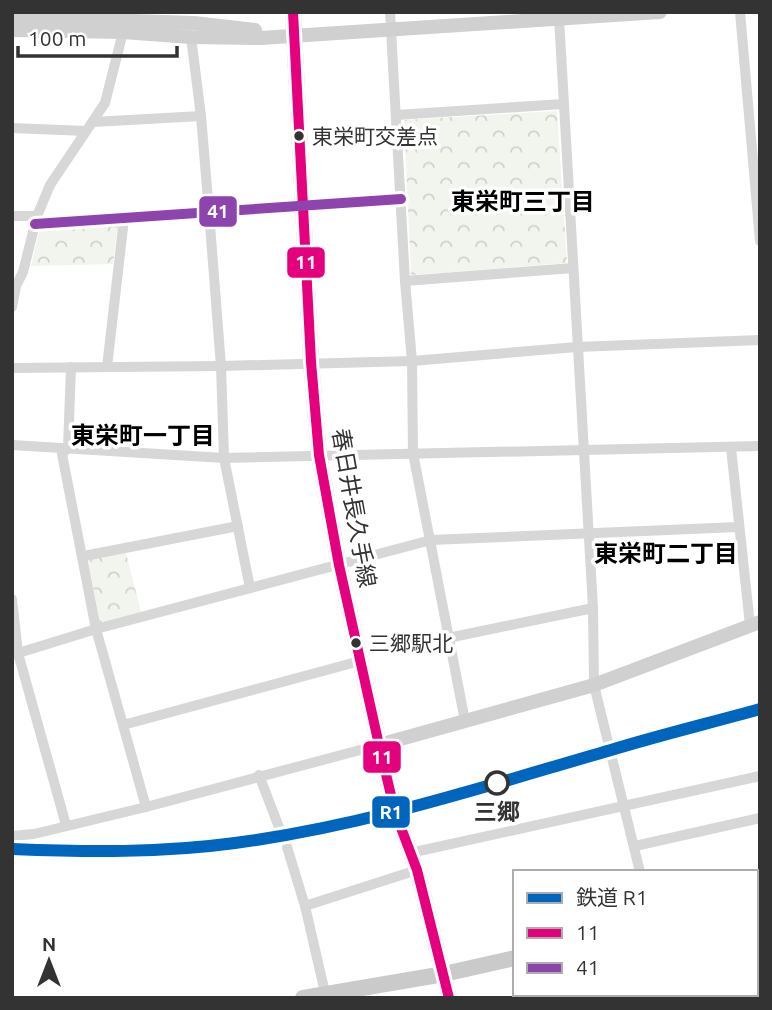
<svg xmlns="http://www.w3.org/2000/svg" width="772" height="1010" font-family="Ubuntu,'Noto Sans JP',sans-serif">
<defs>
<pattern id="park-crowns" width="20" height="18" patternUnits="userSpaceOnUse" patternTransform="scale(1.75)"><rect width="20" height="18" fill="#f1f5ed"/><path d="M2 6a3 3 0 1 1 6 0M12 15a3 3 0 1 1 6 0" fill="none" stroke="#cfd2cc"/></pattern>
</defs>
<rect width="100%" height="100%" fill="#fff"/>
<g fill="url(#park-crowns)">
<path d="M557 111 567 263 411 275 404 120Z"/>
<path d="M118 224 113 264 31 266 40 228Z"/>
<path d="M126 553 141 612 100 624 88 559Z"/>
</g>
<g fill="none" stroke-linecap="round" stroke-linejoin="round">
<g stroke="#d7d7d7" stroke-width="10">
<path d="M390 12 405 281 412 361 413 453 465 721"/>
<path d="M740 12 760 241"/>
<path d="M559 18 593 608 594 685 640 872"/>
<path d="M191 37 201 116 209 212 221 366 224 458 250 588"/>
<path d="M396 115 563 104"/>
<path d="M93 122 201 116"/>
<path d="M12 128 86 131"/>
<path d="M12 216H37"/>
<path d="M35 224 401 199"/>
<path d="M405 281 573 268"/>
<path d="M12 307 16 286 23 272 37 216 50 185 105 103 123 32"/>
<path d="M71 367 68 448 62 454 96 629 146 807"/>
<path d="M107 367 124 219"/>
<path d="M12 368 221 366 412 361 577 347 760 340"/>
<path d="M12 445 224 458 760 446"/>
<path d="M731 448 750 625"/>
<path d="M84 556 238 526"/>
<path d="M12 599 18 653 66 825"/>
<path d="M448 638 593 608"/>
<path d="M12 655 96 629 431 540 738 527"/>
<path d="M123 725 360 661"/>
<path d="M259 775 280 830"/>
<path d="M12 836 34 834 146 807 379 745"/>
<path d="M635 846 760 818"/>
<path d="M287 847 305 906 326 997"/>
<path d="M410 853 760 776"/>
<path d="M305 906 417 870"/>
<path d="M756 956H760"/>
<path d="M664 994 665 998"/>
<path d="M566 998 582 994"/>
</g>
<g stroke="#d0d0d0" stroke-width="14">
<path d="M12 17 194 23 255 30"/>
<path d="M12 30 123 32 191 37 261 38 660 12"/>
<path d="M379 745 594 685 760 622"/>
</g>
<g stroke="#cacaca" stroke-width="16">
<path d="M293 12 311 362 319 455 339 565 379 745 395 812 417 870 449 998"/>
<path d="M756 905H760"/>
<path d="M303 998 444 974 515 958"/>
</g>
<g stroke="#fff" stroke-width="16">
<path id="bus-1" d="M293 12 311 362 319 455 339 565 379 745 395 812 417 870 449 998"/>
</g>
<g stroke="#fff" stroke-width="16">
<path id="bus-2" d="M35 224 401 199"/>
</g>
<use href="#bus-1" stroke="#e5007d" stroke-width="10"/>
<use href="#bus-2" stroke="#8e44ad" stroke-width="10"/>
<g stroke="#fff" stroke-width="18">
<path id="rail-1" d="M12 849C87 852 161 853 235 843 365 826 486 786 611 750 660 735 710 723 760 709"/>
</g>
<use href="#rail-1" stroke="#0065bd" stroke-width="12"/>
</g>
<g fill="#333" stroke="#fff" stroke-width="2.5">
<circle cx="299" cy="136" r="6"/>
<circle cx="356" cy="643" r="6"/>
</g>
<circle fill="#fff" stroke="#333" stroke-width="3.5" cx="497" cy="783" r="11"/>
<g text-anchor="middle" stroke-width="7" stroke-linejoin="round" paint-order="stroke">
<g font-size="21" fill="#333" stroke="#fff" text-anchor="start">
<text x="312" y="144">東栄町交差点</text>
<text x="369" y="651">三郷駅北</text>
</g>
<g font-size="23" fill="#333" stroke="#fff">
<text transform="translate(354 508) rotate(80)" y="8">春日井長久手線</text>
</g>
<g font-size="23" font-weight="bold" fill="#333" stroke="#fff">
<text x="497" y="820">三郷</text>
</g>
<g font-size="24" font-weight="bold" fill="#000" stroke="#fff">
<text x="523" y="210">東栄町三丁目</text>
<text x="143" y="444">東栄町一丁目</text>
<text x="666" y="562">東栄町二丁目</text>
</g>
</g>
<g stroke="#fff" stroke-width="2.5">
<rect x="198" y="195" width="40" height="33" rx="7" fill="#8e44ad"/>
<rect x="286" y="246" width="40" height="33" rx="7" fill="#e5007d"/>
<rect x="362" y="740" width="40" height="34" rx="7" fill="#e5007d"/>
<rect x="371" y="795" width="40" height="34" rx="7" fill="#0065bd"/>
</g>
<g font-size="19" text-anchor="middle" font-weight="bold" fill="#fff">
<text x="218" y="218">41</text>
<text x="306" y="269">11</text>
<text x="382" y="764">11</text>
<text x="391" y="819">R1</text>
</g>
<rect width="772" height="1010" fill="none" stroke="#333333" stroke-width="28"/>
<rect x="513" y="870" width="245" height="126" fill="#ffffff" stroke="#adadad" stroke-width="2"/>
<rect x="527" y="893" width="35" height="10" fill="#0065bd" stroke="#adadad" stroke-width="2"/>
<text x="576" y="905" font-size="21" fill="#333333">鉄道 R1</text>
<rect x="527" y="928" width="35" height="10" fill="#e5007d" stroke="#adadad" stroke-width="2"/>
<text x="576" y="940" font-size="21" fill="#333333">11</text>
<rect x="527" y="963" width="35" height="10" fill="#8e44ad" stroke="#adadad" stroke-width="2"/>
<text x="576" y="975" font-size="21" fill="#333333">41</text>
<g transform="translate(49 961)" stroke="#ffffff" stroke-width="5" paint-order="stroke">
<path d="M0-5L12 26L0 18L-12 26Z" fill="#333333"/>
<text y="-10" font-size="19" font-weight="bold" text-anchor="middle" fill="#333333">N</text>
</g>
<path d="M18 46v10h159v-10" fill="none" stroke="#333333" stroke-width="3.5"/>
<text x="28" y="46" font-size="21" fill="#333333" stroke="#ffffff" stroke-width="5" paint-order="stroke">100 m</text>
</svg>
